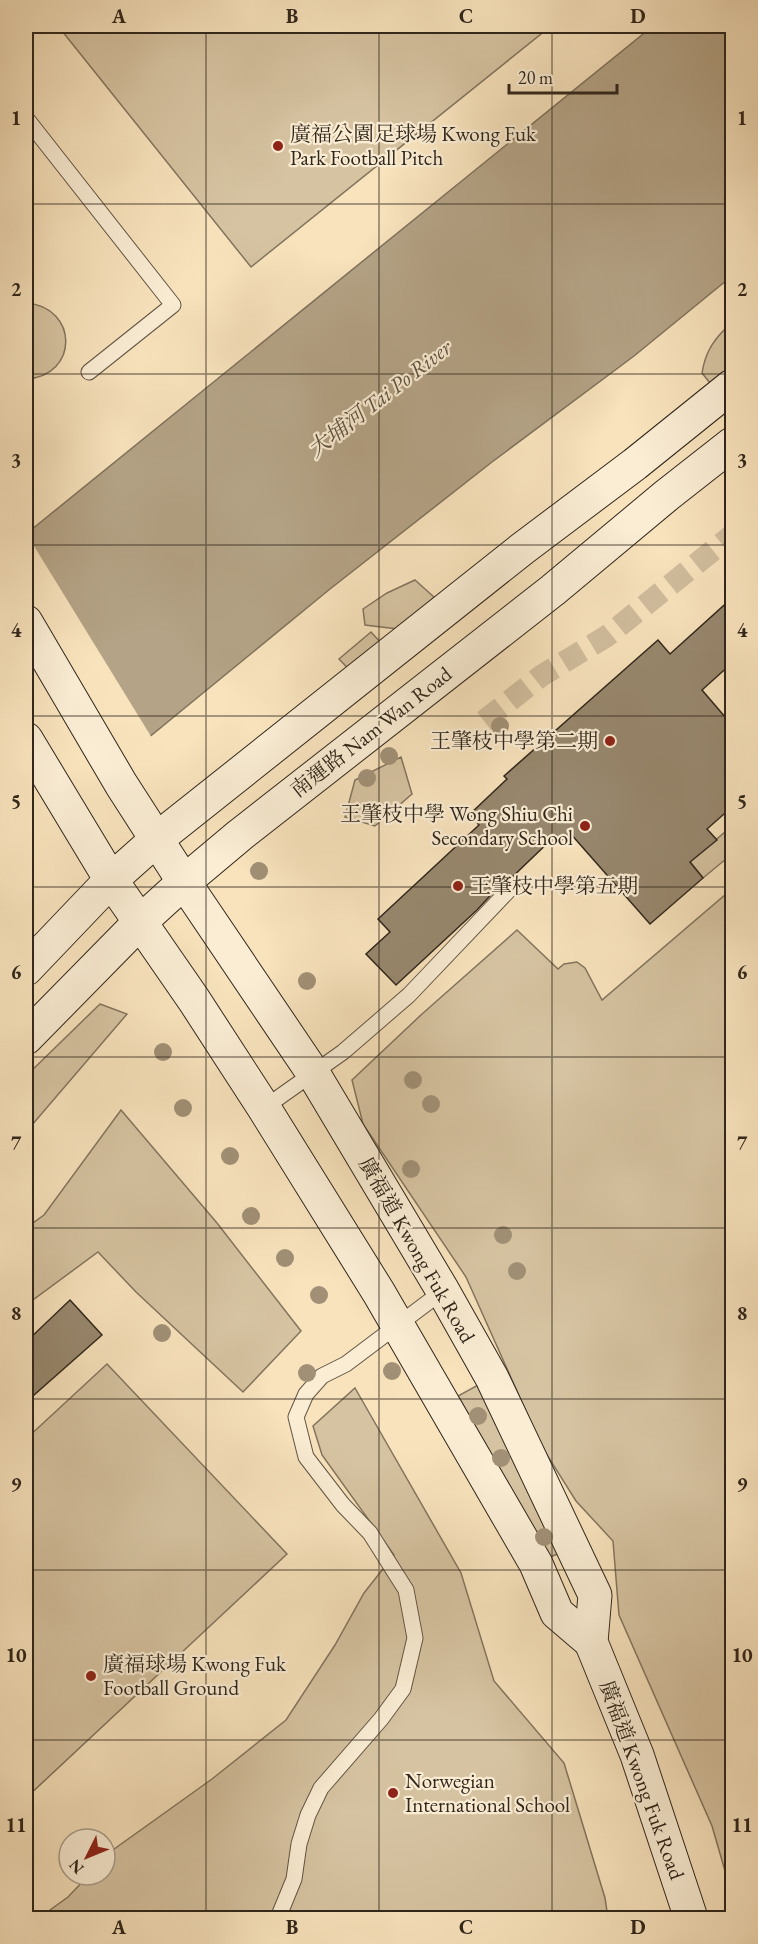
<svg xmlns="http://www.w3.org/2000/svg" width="758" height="1944" font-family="'EB Garamond','Noto Serif TC',serif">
<rect width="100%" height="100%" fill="#f8e3bd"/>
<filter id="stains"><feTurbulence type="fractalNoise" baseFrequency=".00333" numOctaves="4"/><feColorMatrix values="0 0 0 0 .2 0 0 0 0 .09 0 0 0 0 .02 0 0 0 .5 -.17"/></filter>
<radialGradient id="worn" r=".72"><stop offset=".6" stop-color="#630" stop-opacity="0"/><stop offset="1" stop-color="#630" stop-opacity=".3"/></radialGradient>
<g fill="#d6c3a1" stroke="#83745e" stroke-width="1.5">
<path d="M58 26H551L251 267Z"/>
<path d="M26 303C79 307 79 376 26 379Z"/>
<path d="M725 329 732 331V371L710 383 702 373C705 354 712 342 725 329Z"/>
<path d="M415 580 434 597 406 630 365 625 363 609 387 593Z"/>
<path d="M371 632 396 659 368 689 339 659Z"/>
<path d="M401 757 412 794 375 826 345 817 355 780Z"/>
<path d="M732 826V854L703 878 690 862Z"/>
<path d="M732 889V1895L712 1826 619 1615 613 1541 576 1501 542 1447 466 1277 363 1124 352 1080 422 1014 517 930 558 969 564 964 577 962 585 968 602 1000Z"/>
<path d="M100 1004 127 1014 26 1132V1076Z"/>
<path d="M121 1110 217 1223 301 1331 243 1392 136 1292 98 1252 26 1305V1228L44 1215Z"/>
<path d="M107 1364 287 1554 26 1798V1439Z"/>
<path d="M478 1385 560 1553 550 1557 458 1396Z"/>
<path d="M355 1388 461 1573 494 1681 564 1763 605 1898 608 1918H39L68 1897 89 1875H105V1857L110 1852 212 1779 286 1720 335 1645 364 1593 394 1555 322 1455 313 1426Z"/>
</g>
<path fill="#b4a386" stroke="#7f715b" stroke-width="1.5" d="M653 26H732V276L634 356 492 462 330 589 26 838V534Z"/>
<path fill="#f8e3bd" d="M26 533 152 738 26 841Z"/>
<g fill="#98886f" stroke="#30261b" stroke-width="1.5">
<path d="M732 598V663L702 690 732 725V807L707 829 717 840 690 862 703 878 650 924 570 833 561 841 556 835 508 881 502 883 477 910 396 985 366 954 390 932 378 919 479 825 470 814 507 779 504 776 658 640 670 654Z"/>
<path d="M70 1300 102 1335 26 1402V1342Z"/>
</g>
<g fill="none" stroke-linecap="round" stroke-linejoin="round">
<path stroke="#d0bd9d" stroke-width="22" stroke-dasharray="22 11" stroke-linecap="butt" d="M484 721 541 676 607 636 732 535"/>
<g stroke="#625544" stroke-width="17">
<g id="service">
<path d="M26 118 173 305 89 372"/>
<path d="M264 1108 343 1052 409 995 509 890"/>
<path d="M278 1918 294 1879 299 1844 308 1815 321 1788 381 1719 403 1689 415 1638 406 1590 370 1533 343 1505 306 1457 296 1417 306 1394 322 1376 346 1364 443 1291"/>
</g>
</g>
<g stroke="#30261b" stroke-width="35">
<g id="secondary">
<path d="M26 622 121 784 184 882 313 1073 443 1291 492 1378 595 1595 591 1642 637 1755 691 1918"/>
<path d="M26 739 111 880 194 1000 264 1108 379 1293 536 1564 557 1613 591 1642"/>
<path d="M26 969 111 880 157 839 522 549 635 464 732 386"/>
<path d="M26 1038 139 923 184 882 240 835 553 590 667 495 732 444"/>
</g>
</g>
<use href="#service" stroke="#faedd4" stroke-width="15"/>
<use href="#secondary" stroke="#faedd4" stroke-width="33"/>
</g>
<g fill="#a19076">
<circle cx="500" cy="726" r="9"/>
<circle cx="389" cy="756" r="9"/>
<circle cx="367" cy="778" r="9"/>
<circle cx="259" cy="871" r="9"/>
<circle cx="307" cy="981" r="9"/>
<circle cx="163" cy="1052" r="9"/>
<circle cx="413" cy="1080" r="9"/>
<circle cx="431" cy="1104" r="9"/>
<circle cx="183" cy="1108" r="9"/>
<circle cx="230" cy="1156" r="9"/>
<circle cx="411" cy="1169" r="9"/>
<circle cx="251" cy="1216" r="9"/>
<circle cx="503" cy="1235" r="9"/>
<circle cx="285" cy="1258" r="9"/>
<circle cx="517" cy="1271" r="9"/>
<circle cx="319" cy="1295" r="9"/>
<circle cx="162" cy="1333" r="9"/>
<circle cx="392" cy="1371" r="9"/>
<circle cx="307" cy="1373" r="9"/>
<circle cx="478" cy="1416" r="9"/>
<circle cx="501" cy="1458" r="9"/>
<circle cx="544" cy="1537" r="9"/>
</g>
<path fill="none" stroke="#30261b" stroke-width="1.5" stroke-opacity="0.55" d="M206 26V1918M379 26V1918M552 26V1918M26 204H732M26 374H732M26 545H732M26 716H732M26 887H732M26 1057H732M26 1228H732M26 1399H732M26 1570H732M26 1740H732"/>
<g fill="#8f2418" stroke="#faedd4" stroke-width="2">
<circle cx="278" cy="146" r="6"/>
<circle cx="610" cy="741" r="6"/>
<circle cx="585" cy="826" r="6"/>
<circle cx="458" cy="886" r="6"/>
<circle cx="91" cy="1676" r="6"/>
<circle cx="393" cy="1793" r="6"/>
</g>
<g text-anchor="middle" stroke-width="4.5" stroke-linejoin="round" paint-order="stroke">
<g font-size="21" fill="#30261b" stroke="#faedd4" text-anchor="start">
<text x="290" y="141">廣福公園足球場 Kwong Fuk<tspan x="290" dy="24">Park Football Pitch</tspan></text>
<text x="598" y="748" text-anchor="end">王肇枝中學第二期</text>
<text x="573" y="821" text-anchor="end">王肇枝中學 Wong Shiu Chi<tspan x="573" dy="24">Secondary School</tspan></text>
<text x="470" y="893">王肇枝中學第五期</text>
<text x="103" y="1671">廣福球場 Kwong Fuk<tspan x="103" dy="24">Football Ground</tspan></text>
<text x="405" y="1788">Norwegian<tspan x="405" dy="24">International School</tspan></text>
</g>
<g font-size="21" fill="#30261b" stroke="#faedd4">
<text transform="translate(371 732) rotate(-38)" y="7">南運路 Nam Wan Road</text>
<text transform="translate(417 1250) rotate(60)" y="7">廣福道 Kwong Fuk Road</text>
<text transform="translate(642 1780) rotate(70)" y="7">廣福道 Kwong Fuk Road</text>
</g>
<g font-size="22" font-style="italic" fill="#5e5240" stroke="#faedd4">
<text transform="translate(379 398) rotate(-38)" y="8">大埔河 Tai Po River</text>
</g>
</g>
<rect width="758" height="1944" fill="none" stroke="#f8e3bd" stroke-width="66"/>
<g transform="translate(87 1857) rotate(227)"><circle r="28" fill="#faedd4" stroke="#a99d8a" stroke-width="1.5"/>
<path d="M0-4.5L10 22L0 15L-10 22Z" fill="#8f2418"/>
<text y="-9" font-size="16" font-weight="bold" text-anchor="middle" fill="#30261b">N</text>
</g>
<path d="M509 84v9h108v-9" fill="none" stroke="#30261b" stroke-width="3"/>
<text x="518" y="84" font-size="18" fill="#30261b" stroke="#faedd4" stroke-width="4.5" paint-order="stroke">20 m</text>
<rect x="33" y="33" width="692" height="1878" fill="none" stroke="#30261b" stroke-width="2"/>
<g font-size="20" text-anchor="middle" font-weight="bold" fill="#30261b">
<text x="119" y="23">A</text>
<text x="292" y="23">B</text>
<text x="466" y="23">C</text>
<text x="638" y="23">D</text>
<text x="16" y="125">1</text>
<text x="742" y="125">1</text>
<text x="16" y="296">2</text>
<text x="742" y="296">2</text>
<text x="16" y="467">3</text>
<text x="742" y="467">3</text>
<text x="16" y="637">4</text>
<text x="742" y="637">4</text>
<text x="16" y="808">5</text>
<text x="742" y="808">5</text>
<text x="16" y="979">6</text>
<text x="742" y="979">6</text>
<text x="16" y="1150">7</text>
<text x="742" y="1150">7</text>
<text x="16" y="1320">8</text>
<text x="742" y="1320">8</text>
<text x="16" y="1491">9</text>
<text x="742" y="1491">9</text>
<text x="16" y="1662">10</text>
<text x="742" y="1662">10</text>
<text x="16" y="1832">11</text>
<text x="742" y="1832">11</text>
<text x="119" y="1934">A</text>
<text x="292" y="1934">B</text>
<text x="466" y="1934">C</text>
<text x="638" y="1934">D</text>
</g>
<rect width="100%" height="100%" filter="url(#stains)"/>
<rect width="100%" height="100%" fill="url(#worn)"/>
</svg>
